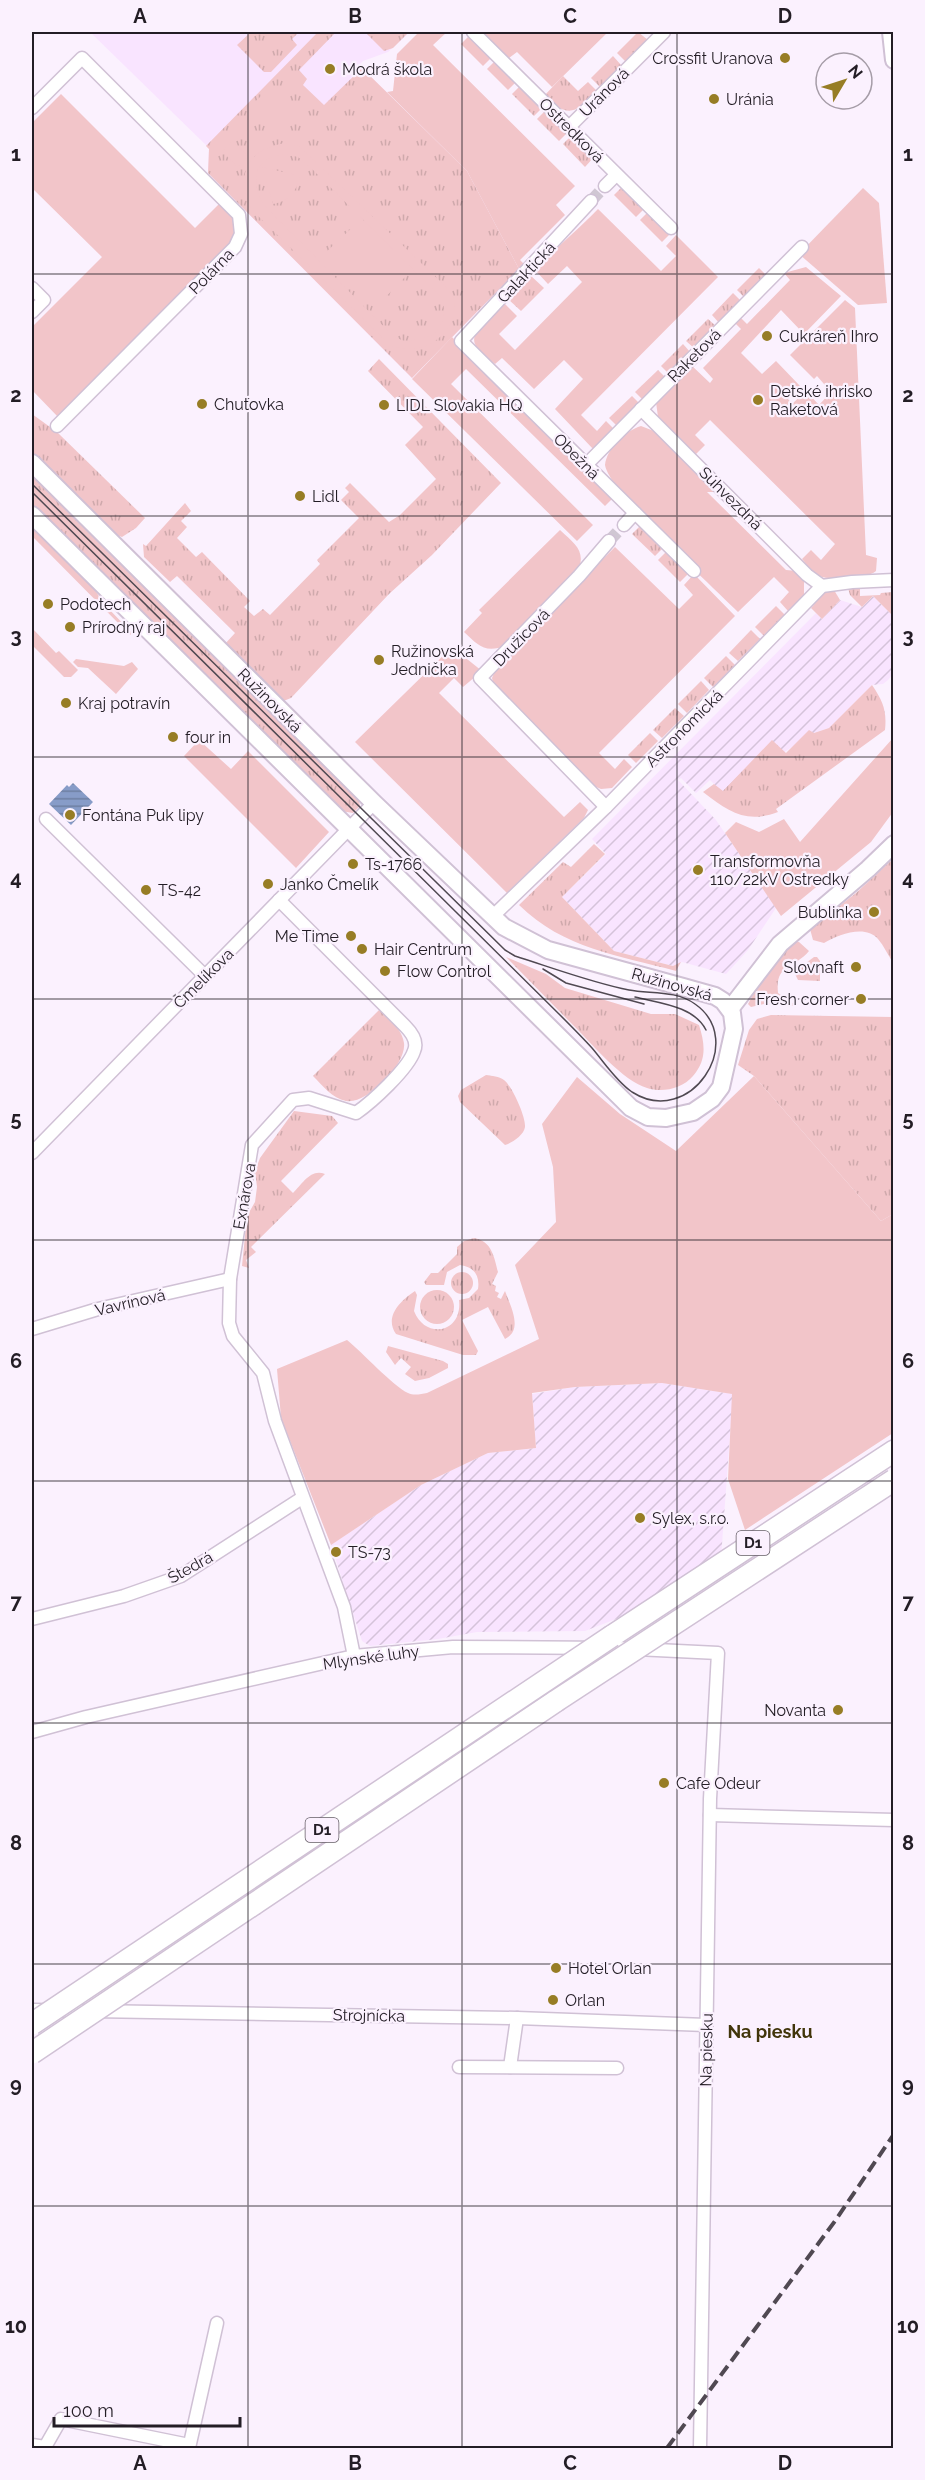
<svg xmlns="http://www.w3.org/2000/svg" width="925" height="2480" font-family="Raleway,sans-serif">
<defs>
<pattern id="industrial-furrows" width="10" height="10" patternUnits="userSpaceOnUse" patternTransform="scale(1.5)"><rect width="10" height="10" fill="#f9e4ff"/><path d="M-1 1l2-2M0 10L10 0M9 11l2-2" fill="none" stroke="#d5c3da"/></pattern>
<pattern id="grass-tufts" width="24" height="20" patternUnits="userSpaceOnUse" patternTransform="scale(1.5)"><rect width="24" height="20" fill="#f2c5c9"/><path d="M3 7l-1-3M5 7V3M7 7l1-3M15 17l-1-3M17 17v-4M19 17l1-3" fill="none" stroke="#cfa9ac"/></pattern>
<pattern id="water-rules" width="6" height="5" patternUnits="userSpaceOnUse" patternTransform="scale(1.5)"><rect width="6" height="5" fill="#879cc8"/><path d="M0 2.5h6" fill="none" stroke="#6e7fa2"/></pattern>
</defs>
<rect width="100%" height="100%" fill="#fbf1fe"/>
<path fill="#f9e4ff" d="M90 32H410L388 52 363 61 359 65 467 171 519 269 412 378 208 173 209 148Z"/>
<g fill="url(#industrial-furrows)">
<path d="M873 596 893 616V674L888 680 883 684 872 685 829 728 814 733 722 792 710 780 696 793 681 778 678 780 716 820 776 908 748 950 726 974 682 962 673 966 614 951 562 897 606 854 592 839 816 613 822 619 840 600 862 607Z"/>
<path d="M662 1383 733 1394 721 1558 647 1607 585 1631 477 1632 438 1639 370 1646 362 1641 331 1545 421 1485 488 1453 536 1448 532 1394 575 1387Z"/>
</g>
<g fill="url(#grass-tufts)">
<path d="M251 32H299L292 39 297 45 271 72H264L237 45Z"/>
<path d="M318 32H336L299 70 307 79 303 85 324 105 362 68 467 171 519 269 412 378 208 173 209 149 206 146Z"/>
<path d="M365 32H409L393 48 384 51Z"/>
<path d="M638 32 648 40 626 62 617 53Z"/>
<path d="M470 35 493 56 483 66 461 44Z"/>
<path d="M613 56 622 66 601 88 591 78Z"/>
<path d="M496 60 517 81 508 90 487 69Z"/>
<path d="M563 76 578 91 588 82 597 91C574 115 569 117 543 97Z"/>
<path d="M521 85 543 107 534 116 512 94Z"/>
<path d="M546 110 568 132 559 141 537 119Z"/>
<path d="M572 135 594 157 585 167 563 144Z"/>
<path d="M623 186 645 208 636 217 614 195Z"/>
<path d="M649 211 670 234 662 242 640 220Z"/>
<path d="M759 268 767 276 745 298 737 290Z"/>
<path d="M530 275 544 288 521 311 507 298Z"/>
<path d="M733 293 742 302 720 324 712 315Z"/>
<path d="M708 319 717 327 695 349 686 341Z"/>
<path d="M683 344 691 353 670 375 661 366Z"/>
<path d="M379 359 501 483 432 555 389 594 291 698 281 702 224 645 235 633 177 576 170 582 144 557 143 544 146 546 185 503 191 511 181 521 187 527 177 538 196 557 202 552 250 601 244 607 254 616 263 609 270 615 320 564 317 560 359 518 341 500 349 492 345 488 350 483 389 522 400 515 436 479 405 445 423 427 368 371Z"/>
<path d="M658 370 666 378 644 401 635 392Z"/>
<path d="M632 396 640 404 618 427 609 418Z"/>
<path d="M32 414 57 432 145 518 136 528 122 537 109 532 32 455Z"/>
<path d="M32 473 358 796 360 806 353 813 341 811 32 505Z"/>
<path d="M641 525 663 548 655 556 632 534Z"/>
<path d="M667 551 689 573 680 582 658 560Z"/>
<path d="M848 588H860V596L880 595 881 593 893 592V616L873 596 862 607 850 595Z"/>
<path d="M834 590 840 600 822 619 811 608 824 593Z"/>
<path d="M776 606 785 615 764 636 755 627Z"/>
<path d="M751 630 760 639 738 661 729 653Z"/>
<path d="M726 656 735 665 713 687 704 678Z"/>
<path d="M701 681 709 690 687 713 678 704Z"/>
<path d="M872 685C883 701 887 711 885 730L776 809 778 812C746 824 729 812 703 792L714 784 723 791 772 740 786 753 809 730 814 733 829 728Z"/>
<path d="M675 708 684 716 662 738 653 730Z"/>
<path d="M650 733 658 741 636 763 628 755Z"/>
<path d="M594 844 605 854 562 897 614 951 673 966 681 962 676 971C618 955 564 949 519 905L563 862 571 867Z"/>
<path d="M893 859V963C888 955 884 946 878 939 865 924 838 935 824 943L813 940 810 929 856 893Z"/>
<path d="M794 941 799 942 809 951C794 969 775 963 778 993L797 1006 764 1004 751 1007 748 1004 767 969Z"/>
<path d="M506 957 546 974 565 988 651 1014H675L699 1025C705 1044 707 1060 693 1076 682 1089 662 1093 647 1088 623 1081 592 1044 574 1026 551 1003 529 980 506 957Z"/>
<path d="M814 957H817L820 961V981L798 980 794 972Z"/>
<path d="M380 1009C389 1019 402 1029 404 1043 407 1064 367 1105 346 1101 332 1098 323 1086 313 1076Z"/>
<path d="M771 1015 893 1017V1214L881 1221 754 1076 738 1065 749 1030 757 1019Z"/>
<path d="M486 1075C492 1076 499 1076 504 1080 512 1086 526 1117 525 1127 524 1135 512 1143 505 1145L460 1102 458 1096 461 1090Z"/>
<path d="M294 1111 332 1116 338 1123 281 1181 293 1193C302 1184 311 1168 325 1174L251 1247 256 1252 246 1260 249 1268 242 1266 247 1216 255 1202 257 1187 255 1171 260 1158Z"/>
<path d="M474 1238C492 1241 494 1257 498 1272L492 1284 496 1286 495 1291 499 1293 497 1297 501 1299 505 1291C510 1305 524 1330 505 1339L488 1307 462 1320 478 1351 476 1355H463L396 1334C384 1317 400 1301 415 1291L417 1295 414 1311C426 1341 463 1332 459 1300L469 1298 478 1289C480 1275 474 1267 460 1265L447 1272 444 1285H426L424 1282 431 1273H438L457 1254V1247L464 1241Z"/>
<circle cx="462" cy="1283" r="11"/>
<circle cx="437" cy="1307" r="17"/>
<path d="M388 1346 443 1361 448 1364V1368L429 1378 415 1381 405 1374 411 1367 401 1358 395 1365 386 1352Z"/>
</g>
<g fill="#f2c5c9" fill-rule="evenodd">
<path d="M419 32H447L433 45 575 186 556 205 565 215 520 260 525 265 519 269 467 171 387 92 393 91 397 54Z"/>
<path d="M476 32H608L552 87 517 52 505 61Z"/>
<path d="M266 91 291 116 276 131 251 106Z"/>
<path d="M61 94 195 228 221 202C235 216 243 222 234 242L59 418 32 390V327L102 257 32 188V123Z"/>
<path d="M233 141 248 157 237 167 222 151Z"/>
<path d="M285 143 299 146 444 285C447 289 453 295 454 300 460 321 438 345 419 348 409 350 400 348 391 346L252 210C235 175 246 150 285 143ZM285 154 298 157 309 166 442 298C446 313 444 324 433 335L406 342 393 336 263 204C250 179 254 158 285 154Z"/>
<path d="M262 167 300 176C297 191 288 202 273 204Z"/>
<path d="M863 188 879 203 887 303 858 305 799 254Z"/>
<path d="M471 205 490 223 456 258 437 239Z"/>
<path d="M598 209 661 271 676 256 666 246 676 235 718 277 581 415 597 431 606 421 615 430 594 450 555 409 583 379 564 360 534 389 502 358 495 364C489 359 478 351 475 344 469 331 495 310 503 302L517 316 499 334 515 350 582 282 567 266 548 284 535 270C555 248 577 231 598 209Z"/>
<path d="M356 224 407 275 378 305 325 253Z"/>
<path d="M806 267 841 296 804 334 781 310 741 353 762 374 776 361 801 387 788 399 792 404 806 391 819 405 831 392 817 376 814 379 790 355 845 300 855 308 866 555 877 558 876 571C868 579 830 581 820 576 812 572 807 565 802 559L811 550 821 560 835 544 710 420 695 435 705 445 695 455 658 417 656 402 690 364 710 383 713 379 703 368 741 329 735 323 740 317 747 324 790 280 784 273Z"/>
<path d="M452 337 613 498 605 506 466 369 451 384 593 525 577 541 412 379Z"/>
<path d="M641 426 659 433 718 492H707L786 570 797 571 804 581V595L788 611 780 602 789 592 774 577 738 612C714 588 609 492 605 465 607 448 625 431 641 426Z"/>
<path d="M32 524 88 580 105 605 132 633 130 635 32 536Z"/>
<path d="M560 530C576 545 587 551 577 574L507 645C485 654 479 646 464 632L482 613 479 610Z"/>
<path d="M615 547 679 609 693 595 684 585 694 574 735 616 599 753 615 769 624 759 632 767 612 788 601 789 587 783 496 693 492 678 498 664Z"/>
<path d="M32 628 56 653 59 651 78 670 71 677H64L32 645Z"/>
<path d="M452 647 482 671 463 687 454 678 439 693 564 817 580 802 588 810 584 818 507 893 355 742Z"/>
<path d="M76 659 124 666 132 662 138 669 116 694 88 668 78 667 73 662Z"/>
<path d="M893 738V812L871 842 781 916 725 833 736 822 759 832 784 819 800 842Z"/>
<path d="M199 740 231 769 248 751 329 832 296 868 184 756Z"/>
<path d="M754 1076 881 1221 893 1214V1433L745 1530 728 1479 732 1394 662 1383 575 1387 532 1393 536 1448 488 1453 421 1485 331 1545 281 1418 277 1369 347 1340C362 1352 393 1386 408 1393 414 1396 421 1394 427 1393L539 1339 515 1265 556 1222 553 1167 542 1124 577 1077 620 1114 676 1151Z"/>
</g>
<path fill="url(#water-rules)" d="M73 783 93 802 71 825 49 804 67 785 69 787Z"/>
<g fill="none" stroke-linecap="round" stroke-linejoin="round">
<g stroke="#d0c7d3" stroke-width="12" stroke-dasharray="12 6" stroke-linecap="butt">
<path d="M591 201 605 186"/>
<path d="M609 541 624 525"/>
</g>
<g stroke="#d0c1d5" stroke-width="15">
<g id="street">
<path d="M473 32 671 228"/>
<path d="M32 108 82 58 239 215 241 234 235 247 57 426"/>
<path d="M569 127 664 32"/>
<path d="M605 186 616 175"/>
<path d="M591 201 461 341 694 571"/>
<path d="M32 288 44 300 32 312"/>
<path d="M641 409 807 575 822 586"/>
<path d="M586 465 802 247"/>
<path d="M624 525 635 513"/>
<path d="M606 807 480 678 579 576 609 541"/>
<path d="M46 819 205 976"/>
<path d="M279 900 405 1026C412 1033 418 1042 414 1051 408 1069 372 1102 356 1113L309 1098 293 1100 252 1145 230 1279 229 1323 233 1336 263 1373 275 1421 344 1607 354 1656"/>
<path d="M492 917 606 807 822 586 852 582 894 580"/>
<path d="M32 1153 374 803"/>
<path d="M32 1329 98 1309 230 1279"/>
<path d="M32 1619 124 1596 181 1576 302 1498"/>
<path d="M32 1732 86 1717 354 1656 453 1647 616 1648 718 1653 710 1799 700 2448"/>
<path d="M710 1815 894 1820"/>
<path d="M32 2010 517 2018 706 2025"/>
<path d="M459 2067 617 2068"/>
<path d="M510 2067 517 2018"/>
<path d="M32 2445 45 2447 61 2419 189 2445"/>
<path d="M189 2448 217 2323"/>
</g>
</g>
<g stroke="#d0c1d5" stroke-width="20">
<g id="secondary">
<path d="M891 32 894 60"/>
<path d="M32 463 374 803 504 927 548 950 683 987 715 996 723 1001 732 1013 734 1029 721 1087 712 1099 693 1112 666 1118 648 1117 631 1108 32 515"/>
<path d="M730 1009 780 944 868 869 894 844"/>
</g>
</g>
<g stroke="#d0c1d5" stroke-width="24">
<g id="highway">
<path d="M612 1636 894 1451"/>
<path d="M254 1904 556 1701"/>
</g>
</g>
<use href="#street" stroke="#fff" stroke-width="12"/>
<use href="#secondary" stroke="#fff" stroke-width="16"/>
<use href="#highway" stroke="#fff" stroke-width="21"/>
<g stroke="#504952" stroke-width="1.5">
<path d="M32 484 505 950 515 956C550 967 593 983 629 990 650 994 676 990 695 1004 748 1041 690 1129 632 1092 616 1081 604 1062 592 1048 582 1037 571 1026 560 1015L32 492"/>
<path d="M543 969 566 983 644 1004"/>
<path d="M635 997C659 1003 694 1006 706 1030"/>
</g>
<path stroke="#504952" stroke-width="4" stroke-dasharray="12 6" stroke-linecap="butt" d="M667 2448 835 2221 894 2134"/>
<g stroke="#d0c1d5" stroke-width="24" stroke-linecap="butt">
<g id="highway-bridge">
<path d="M556 1701 894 1480"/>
<path d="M32 2024 612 1636"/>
<path d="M32 2053 254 1904"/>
</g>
</g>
<use href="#highway-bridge" stroke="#fff" stroke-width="21"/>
</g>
<path fill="none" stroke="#231d25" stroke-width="1.5" stroke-opacity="0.55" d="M248 32V2448M462 32V2448M677 32V2448M32 274H894M32 516H894M32 757H894M32 999H894M32 1240H894M32 1481H894M32 1723H894M32 1964H894M32 2206H894"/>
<g fill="#977d25" stroke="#fbf1fe" stroke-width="2">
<circle cx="785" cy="58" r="6"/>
<circle cx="330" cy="69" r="6"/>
<circle cx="714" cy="99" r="6"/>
<circle cx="767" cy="336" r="6"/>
<circle cx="758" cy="400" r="6"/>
<circle cx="202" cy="404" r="6"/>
<circle cx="384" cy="405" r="6"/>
<circle cx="300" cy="496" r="6"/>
<circle cx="48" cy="604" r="6"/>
<circle cx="70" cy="627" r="6"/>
<circle cx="379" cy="660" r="6"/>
<circle cx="66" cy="703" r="6"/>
<circle cx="173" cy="737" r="6"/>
<circle cx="70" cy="815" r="6"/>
<circle cx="353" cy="864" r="6"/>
<circle cx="698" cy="870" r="6"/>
<circle cx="268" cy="884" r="6"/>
<circle cx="146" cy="890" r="6"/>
<circle cx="874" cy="912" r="6"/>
<circle cx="351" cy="936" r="6"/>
<circle cx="362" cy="949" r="6"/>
<circle cx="856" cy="967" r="6"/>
<circle cx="385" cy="971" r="6"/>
<circle cx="861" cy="999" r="6"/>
<circle cx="640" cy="1518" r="6"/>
<circle cx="336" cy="1552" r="6"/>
<circle cx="838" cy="1710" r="6"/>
<circle cx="664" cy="1783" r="6"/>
<circle cx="556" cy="1968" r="6"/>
<circle cx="553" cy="2000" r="6"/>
</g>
<g text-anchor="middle" stroke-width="4.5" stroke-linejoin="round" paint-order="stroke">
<g fill="#fbf1fe" stroke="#645d66" stroke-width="1.5">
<rect x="736.5" y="1531" width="33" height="24" rx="4.5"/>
<rect x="305.5" y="1818" width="33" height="24" rx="4.5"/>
</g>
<g font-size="15" font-weight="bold" fill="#231d25">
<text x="753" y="1548">D1</text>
<text x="322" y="1835">D1</text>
</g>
<g font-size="16" fill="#231d25" stroke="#fbf1fe" text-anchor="start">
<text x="773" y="64" text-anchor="end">Crossfit Uranova</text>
<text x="342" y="75">Modrá škola</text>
<text x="726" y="105">Uránia</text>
<text x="779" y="342">Cukráreň Ihro</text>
<text x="770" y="397">Detské ihrisko<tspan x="770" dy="18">Raketová</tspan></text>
<text x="214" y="410">Chuťovka</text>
<text x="396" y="411">LIDL Slovakia HQ</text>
<text x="312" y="502">Lidl</text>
<text x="60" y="610">Podotech</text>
<text x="82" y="633">Prírodný raj</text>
<text x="391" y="657">Ružinovská<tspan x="391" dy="18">Jednička</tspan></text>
<text x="78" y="709">Kraj potravín</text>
<text x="185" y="743">four in</text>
<text x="82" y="821">Fontána Puk lipy</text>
<text x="710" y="867">Transformovňa<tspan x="710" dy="18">110/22kV Ostredky</tspan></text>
<text x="365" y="870">Ts-1766</text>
<text x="280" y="890">Janko Čmelík</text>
<text x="158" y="896">TS-42</text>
<text x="862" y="918" text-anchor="end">Bublinka</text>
<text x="339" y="942" text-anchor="end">Me Time</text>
<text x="374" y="955">Hair Centrum</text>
<text x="844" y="973" text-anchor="end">Slovnaft</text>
<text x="397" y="977">Flow Control</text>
<text x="849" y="1005" text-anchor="end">Fresh corner</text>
<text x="652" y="1524">Sylex, s.r.o.</text>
<text x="348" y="1558">TS-73</text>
<text x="826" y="1716" text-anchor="end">Novanta</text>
<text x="676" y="1789">Cafe Odeur</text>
<text x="568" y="1974">Hotel Orlan</text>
<text x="565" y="2006">Orlan</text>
</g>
<g font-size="16" fill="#231d25" stroke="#fbf1fe">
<text transform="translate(604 92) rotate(-45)" y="6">Uránová</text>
<text transform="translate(572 130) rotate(45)" y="6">Ostredková</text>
<text transform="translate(211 271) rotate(-46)" y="6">Polárna</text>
<text transform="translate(526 272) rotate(-47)" y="6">Galaktická</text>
<text transform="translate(694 355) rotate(-45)" y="6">Raketová</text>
<text transform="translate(577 456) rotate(45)" y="6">Obežná</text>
<text transform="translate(731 498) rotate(45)" y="6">Súhvezdná</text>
<text transform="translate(521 637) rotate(-46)" y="6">Družicová</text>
<text transform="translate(270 700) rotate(45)" y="6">Ružinovská</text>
<text transform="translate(684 728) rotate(-45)" y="6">Astronomická</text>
<text transform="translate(203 978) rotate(-45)" y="6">Čmelíkova</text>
<text transform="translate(672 984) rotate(16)" y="6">Ružinovská</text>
<text transform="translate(244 1196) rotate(-80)" y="6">Exnárova</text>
<text transform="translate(130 1302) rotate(-13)" y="6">Vavrínová</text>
<text transform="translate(190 1567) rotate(-29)" y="6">Štedrá</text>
<text transform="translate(371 1657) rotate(-8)" y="6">Mlynské luhy</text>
<text transform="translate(369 2015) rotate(1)" y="6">Strojnícka</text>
<text transform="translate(706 2050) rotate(-89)" y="6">Na piesku</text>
</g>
<g font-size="18" font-weight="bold" fill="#41350a" stroke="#fbf1fe">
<text x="770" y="2038">Na piesku</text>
</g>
</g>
<rect width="925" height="2480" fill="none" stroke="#fbf1fe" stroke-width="66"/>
<g transform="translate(844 81) rotate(51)"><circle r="28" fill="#fbf1fe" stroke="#a59ca7" stroke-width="1.5"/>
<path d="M0-4.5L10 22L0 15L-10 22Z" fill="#977d25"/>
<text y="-9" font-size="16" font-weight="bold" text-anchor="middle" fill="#231d25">N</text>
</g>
<path d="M54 2417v9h186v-9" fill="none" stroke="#231d25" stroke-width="3"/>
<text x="63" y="2417" font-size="18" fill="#231d25" stroke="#fbf1fe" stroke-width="4.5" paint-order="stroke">100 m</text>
<rect x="33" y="33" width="859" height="2414" fill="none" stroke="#231d25" stroke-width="2"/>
<g font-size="20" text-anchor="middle" font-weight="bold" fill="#231d25">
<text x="140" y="23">A</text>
<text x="355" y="23">B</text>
<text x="570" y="23">C</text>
<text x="785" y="23">D</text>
<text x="16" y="161">1</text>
<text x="908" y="161">1</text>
<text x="16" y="402">2</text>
<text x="908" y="402">2</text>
<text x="16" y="643">3</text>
<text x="908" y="643">3</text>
<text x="16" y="885">4</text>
<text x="908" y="885">4</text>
<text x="16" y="1126">5</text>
<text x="908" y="1126">5</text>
<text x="16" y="1368">6</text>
<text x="908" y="1368">6</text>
<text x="16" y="1609">7</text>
<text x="908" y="1609">7</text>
<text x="16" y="1850">8</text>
<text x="908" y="1850">8</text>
<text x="16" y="2092">9</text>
<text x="908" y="2092">9</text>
<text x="16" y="2333">10</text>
<text x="908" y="2333">10</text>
<text x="140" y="2470">A</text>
<text x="355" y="2470">B</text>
<text x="570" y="2470">C</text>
<text x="785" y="2470">D</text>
</g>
</svg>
